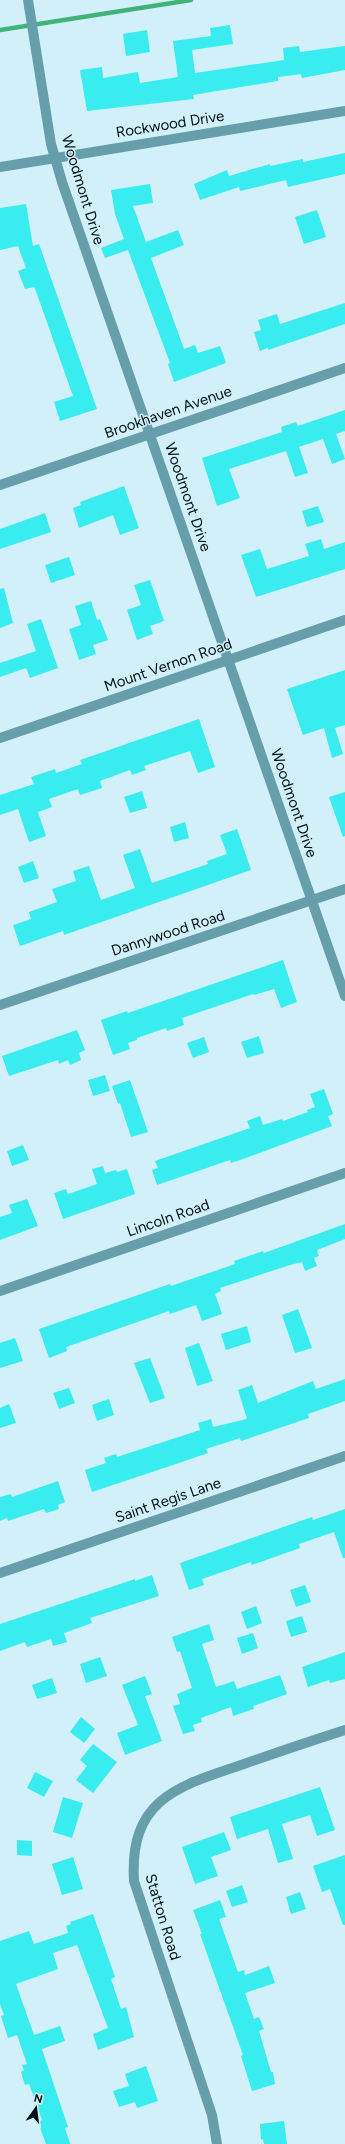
<svg xmlns="http://www.w3.org/2000/svg" width="345" height="2144" font-family="Figtree,sans-serif">
<rect width="100%" height="100%" fill="#d1f0f9"/>
<g fill="none" stroke-linecap="round" stroke-linejoin="round">
<path stroke="#42b377" stroke-width="4.5" d="M0 30 191 0"/>
</g>
<g fill="#39ecef">
<path d="M230 25 233 44 192 50 195 73 284 60 283 48 299 46 300 52 345 46V70L302 78 301 74 278 77V81L193 95 194 99 87 111 80 70 102 67 103 78 138 72 140 83 178 77 173 41 211 36 210 28Z"/>
<path d="M147 30 150 52 126 56 123 34Z"/>
<path d="M345 153V174L288 187 286 180 240 191 239 187 200 200 194 184 227 170 229 176 270 164V166L303 159V162Z"/>
<path d="M150 184 153 203 133 206 146 242 178 230 184 245 151 258 184 349 195 345 198 353 220 346 226 363 174 382 168 364 170 363 128 250 105 258 101 248 124 239 115 214 111 190Z"/>
<path d="M26 204 33 246 39 244 97 409 60 421 54 402 73 396 37 294 34 287 25 289 18 271 26 268 18 246 0 250V208Z"/>
<path d="M317 210 326 237 304 244 295 217Z"/>
<path d="M345 303V324L268 350V348L260 351 254 332 261 330 258 320 277 314 280 324Z"/>
<path d="M345 410V431L336 434 345 459 332 464 323 439 299 447 308 473 295 477 286 451 229 469 240 498 217 506 202 458 282 432 281 427 296 422 298 426Z"/>
<path d="M124 486 139 528 120 535 113 515 79 528 73 508 81 505 80 502Z"/>
<path d="M318 506 324 522 307 527 302 511Z"/>
<path d="M45 513 51 532 0 549V529Z"/>
<path d="M321 539 324 549 345 542V569L256 597 241 555 260 549 267 569 309 556 305 544Z"/>
<path d="M69 557 75 575 51 583 45 565Z"/>
<path d="M150 580 164 621 150 626 153 634 137 640 127 610 141 605 134 585Z"/>
<path d="M4 588 13 623 0 628V589Z"/>
<path d="M91 601 97 620 100 619 108 640 93 645 96 654 79 660 69 629 81 625 75 606Z"/>
<path d="M41 619 58 668 30 678 26 668 0 677V663L36 651 27 624Z"/>
<path d="M345 670V725L335 728 343 754 332 758 324 728 303 735 287 689Z"/>
<path d="M199 719 215 767 198 773 190 751 144 766 146 770 132 775 130 770 100 781 102 788 80 795 78 789 49 799 52 807 38 812 46 836 29 842 18 809 0 815V795L34 784 31 777 55 769 56 773 82 764 80 760Z"/>
<path d="M142 791 147 808 130 813 124 797Z"/>
<path d="M345 792V836L343 837 329 797Z"/>
<path d="M185 822 189 838 174 842 170 827Z"/>
<path d="M237 829 251 870 64 935 63 931 20 946 13 925 31 919 29 912 57 902 52 889 76 881 73 871 89 866 101 900 135 888 123 855 140 849 152 883 208 864 207 861 227 854 220 835Z"/>
<path d="M33 861 39 878 24 883 18 867Z"/>
<path d="M283 960 297 1002 281 1008 274 989 254 995 253 994 182 1018 184 1025 167 1031 166 1028 137 1038V1040L128 1043 130 1049 113 1055 101 1020 127 1011 128 1013Z"/>
<path d="M77 1030 85 1050 79 1053 81 1060 70 1065 68 1060 59 1064 58 1060 9 1076 2 1056Z"/>
<path d="M259 1036 264 1053 247 1058 241 1042Z"/>
<path d="M204 1037 209 1052 193 1058 187 1043Z"/>
<path d="M105 1075 110 1091 93 1096 88 1080Z"/>
<path d="M130 1080 148 1132 131 1137 120 1103 118 1104 112 1086Z"/>
<path d="M324 1089 333 1114 328 1116 332 1126 243 1159 231 1163 230 1160 157 1185 152 1170 158 1168 155 1161 250 1128 247 1121 260 1116 263 1125 282 1119 283 1121 308 1112 307 1110 315 1107 310 1094Z"/>
<path d="M23 1145 29 1160 12 1166 7 1151Z"/>
<path d="M103 1166 105 1173 116 1170 117 1172 127 1169 135 1194 63 1219 54 1193 66 1189 68 1194 97 1184 92 1169Z"/>
<path d="M27 1199 38 1226 0 1240V1217L12 1213 9 1205Z"/>
<path d="M345 1224V1239L317 1250 319 1256 314 1258 317 1266 305 1271 302 1262 290 1265 220 1288 221 1291 215 1294 222 1314 202 1321 196 1305 170 1314 169 1311 66 1347 67 1351 49 1358 39 1329 170 1284 171 1286 235 1264 234 1261 263 1251 264 1253Z"/>
<path d="M298 1309 312 1348 295 1353 282 1315Z"/>
<path d="M247 1326 251 1342 226 1350 221 1334Z"/>
<path d="M15 1338 23 1361 0 1368V1343Z"/>
<path d="M199 1343 213 1381 197 1386 185 1348Z"/>
<path d="M150 1358 165 1398 150 1403 134 1363Z"/>
<path d="M345 1379V1401L308 1414 309 1418 241 1441 240 1438 206 1449 208 1453 179 1463 92 1492 85 1470 106 1463 104 1458 116 1454 117 1457 200 1430 198 1423 211 1419 213 1427 247 1419 238 1390 252 1385 258 1403 313 1381 316 1389Z"/>
<path d="M69 1388 75 1403 59 1409 53 1393Z"/>
<path d="M109 1399 114 1415 97 1421 92 1405Z"/>
<path d="M9 1404 16 1423 0 1428V1408Z"/>
<path d="M58 1481 65 1502 58 1505 59 1509 46 1513 44 1509 8 1521 7 1518 0 1521V1497L11 1494 12 1497Z"/>
<path d="M345 1509V1558H343L334 1532 299 1544 300 1548 252 1565 251 1562 202 1579 204 1585 189 1590 180 1563 312 1517 313 1520Z"/>
<path d="M152 1575 159 1596 90 1618 92 1623 64 1633 67 1642 53 1646 51 1639 27 1647 25 1642 0 1651V1624L135 1579V1581Z"/>
<path d="M305 1585 311 1602 296 1607 290 1590Z"/>
<path d="M256 1606 262 1623 247 1629 241 1612Z"/>
<path d="M302 1616 307 1632 291 1637 286 1621Z"/>
<path d="M209 1624 214 1640 202 1644 216 1687 234 1681 237 1689 280 1675 287 1694 253 1706 254 1709 233 1716 231 1707 201 1718 202 1722 193 1725 195 1731 183 1734 173 1706 180 1704 177 1694 192 1688 180 1651 177 1652 172 1637Z"/>
<path d="M253 1633 258 1648 242 1654 237 1638Z"/>
<path d="M345 1652V1679L330 1683 329 1680 308 1687 302 1667Z"/>
<path d="M100 1657 107 1676 86 1683 80 1664Z"/>
<path d="M145 1676 152 1694 145 1696 162 1741 125 1755 117 1733 138 1725 122 1685Z"/>
<path d="M52 1678 57 1693 37 1699 32 1685Z"/>
<path d="M81 1717 95 1729 84 1743 70 1732Z"/>
<path d="M93 1744 117 1762 93 1793 76 1780 87 1766 80 1760Z"/>
<path d="M35 1772 53 1781 44 1797 27 1788Z"/>
<path d="M320 1787 335 1830 317 1836 310 1815 282 1824 293 1859 278 1863 268 1829 237 1839 230 1817Z"/>
<path d="M63 1797 83 1803 72 1838 53 1832Z"/>
<path d="M224 1832 231 1850 211 1857 218 1876 195 1884 182 1847Z"/>
<path d="M17 1840 32 1841V1856L17 1855Z"/>
<path d="M345 1855V1925H343L330 1889 322 1892 313 1866Z"/>
<path d="M73 1857 83 1889 62 1895 52 1864Z"/>
<path d="M242 1885 248 1902 232 1907 226 1891Z"/>
<path d="M300 1892 306 1909 291 1914 286 1897Z"/>
<path d="M220 1900 226 1917 219 1919 238 1972 244 1970 245 1975 269 1966 275 1983 245 1993 254 2019 259 2017 264 2029 259 2031 271 2072H273L275 2084 252 2091 241 2056 243 2055 200 1934H202L193 1910Z"/>
<path d="M93 1914 115 1977 111 1979 121 2009 126 2007 134 2037 98 2050 93 2034 108 2028 77 1945 53 1953 58 1969 16 1984 34 2035 60 2026 65 2041 42 2049 68 2127 65 2128 70 2144H46L38 2122 42 2120 29 2084 25 2085 21 2072 24 2070 22 2065 27 2064 17 2035 8 2038 1 2016 4 2015 0 2004V1941L29 1931 34 1944 68 1933 66 1926 71 1924 70 1922Z"/>
<path d="M146 2066 158 2101 137 2108 135 2102 119 2107 113 2091 129 2086 125 2074Z"/>
<path d="M284 2121 287 2144H264L263 2139 261 2140 260 2124Z"/>
</g>
<g fill="none" stroke-linecap="round" stroke-linejoin="round">
<g stroke="#679eac" stroke-width="10">
<path d="M28 0 51 144 62 182 345 996"/>
<path d="M0 167 345 111"/>
<path d="M0 485 345 368"/>
<path d="M0 738 345 620"/>
<path d="M0 1005 345 889"/>
<path d="M0 1291 345 1173"/>
<path d="M0 1573 345 1456"/>
<path d="M217 2144 212 2115 134 1881C129 1799 178 1786 244 1764 278 1752 311 1741 345 1730"/>
</g>
</g>
<g text-anchor="middle" stroke-width="3" stroke-linejoin="round" paint-order="stroke">
<g font-size="15" fill="#000e14" stroke="#d1f0f9">
<text transform="translate(170 124) rotate(-9)" y="5">Rockwood Drive</text>
<text transform="translate(83 190) rotate(73)" y="5">Woodmont Drive</text>
<text transform="translate(168 412) rotate(-19)" y="5">Brookhaven Avenue</text>
<text transform="translate(188 497) rotate(71)" y="5">Woodmont Drive</text>
<text transform="translate(168 665) rotate(-19)" y="5">Mount Vernon Road</text>
<text transform="translate(294 803) rotate(71)" y="5">Woodmont Drive</text>
<text transform="translate(168 933) rotate(-18)" y="5">Dannywood Road</text>
<text transform="translate(168 1218) rotate(-19)" y="5">Lincoln Road</text>
<text transform="translate(168 1500) rotate(-19)" y="5">Saint Regis Lane</text>
<text transform="translate(163 1917) rotate(73)" y="5">Statton Road</text>
</g>
</g>
<g transform="translate(36 2108) rotate(14)" stroke="#d1f0f9" stroke-width="3" paint-order="stroke">
<path d="M0-3L7 15L0 10L-7 15Z" fill="#000e14"/>
<text y="-6" font-size="11" font-weight="bold" text-anchor="middle" fill="#000e14">N</text>
</g>
</svg>
